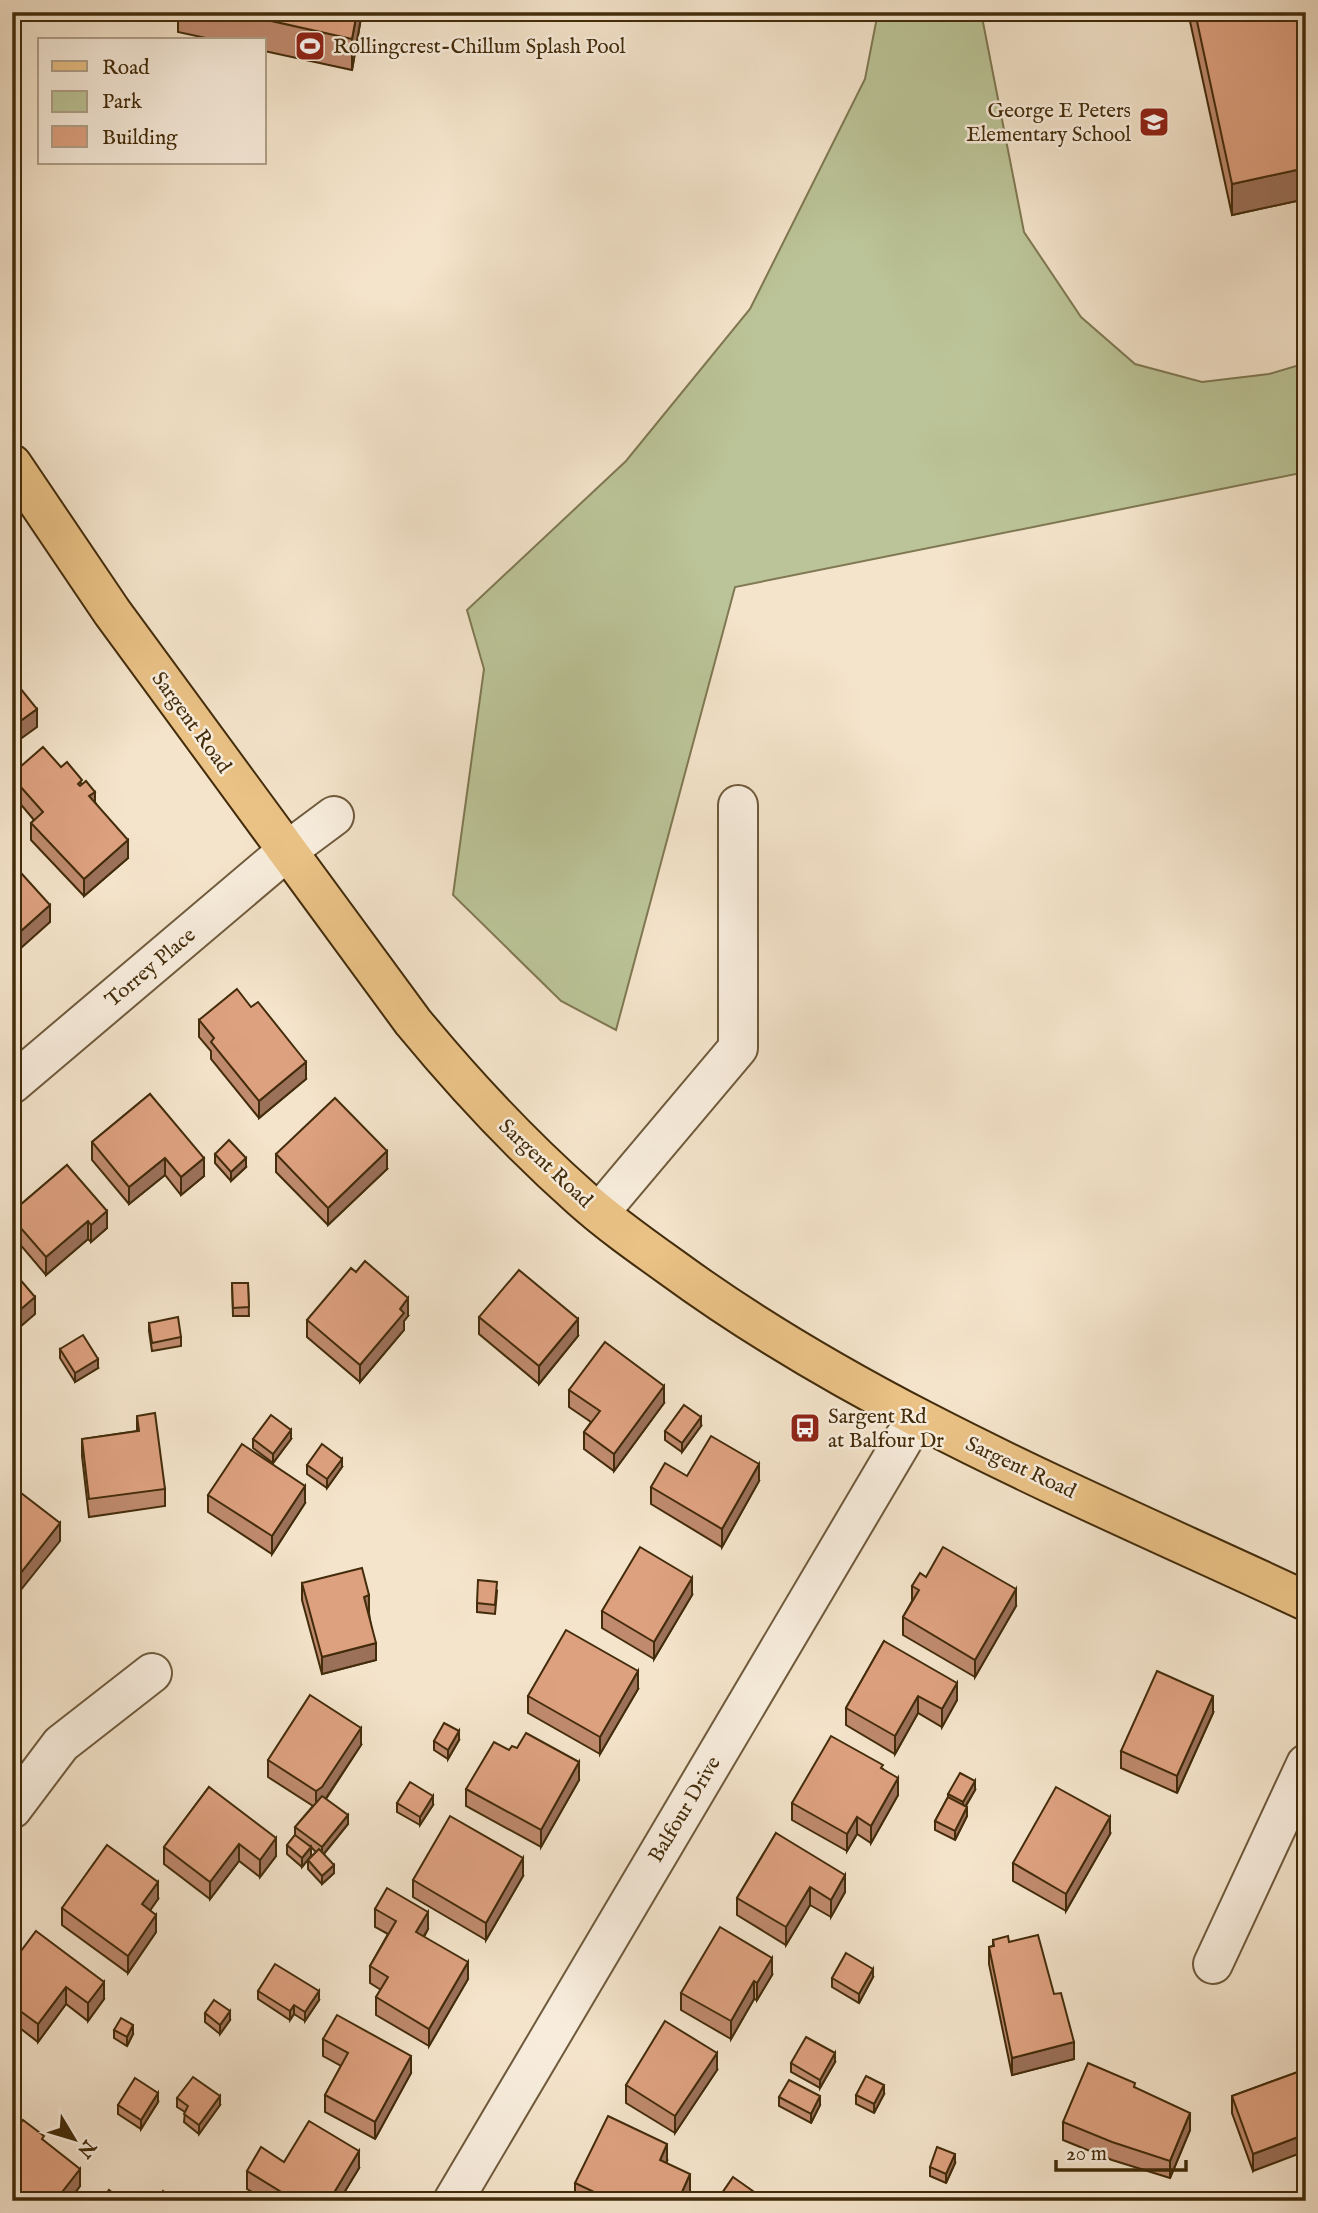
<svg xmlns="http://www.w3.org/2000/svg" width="1318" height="2213" font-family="'IM FELL English',serif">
<rect width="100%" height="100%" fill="#f4e4cb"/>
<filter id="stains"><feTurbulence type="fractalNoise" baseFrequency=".00286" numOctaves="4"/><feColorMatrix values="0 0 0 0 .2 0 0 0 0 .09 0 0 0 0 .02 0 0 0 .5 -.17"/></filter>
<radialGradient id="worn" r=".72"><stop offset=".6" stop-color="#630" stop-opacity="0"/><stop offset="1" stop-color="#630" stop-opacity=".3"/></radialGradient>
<path fill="#bbc498" stroke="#7f7852" stroke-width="2" d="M878 12H981L1024 232 1081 317 1135 364 1202 382 1269 374 1306 363V472L735 587 616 1030 561 1001 453 895 484 669 467 610 626 461 750 309 865 79Z"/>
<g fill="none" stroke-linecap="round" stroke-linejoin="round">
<g stroke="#6f5a3b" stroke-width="42">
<g id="minor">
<path d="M12 1084 287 851 334 816"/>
<path d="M599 1213 738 1048V805"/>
<path d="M12 1809 61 1744 152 1673"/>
<path d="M1213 1964 1306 1764"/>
<path d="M453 2201 916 1418"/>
</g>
</g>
<g stroke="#432c0b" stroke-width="42">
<path id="major" d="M12 464 112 612 413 1022C465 1085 520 1144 581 1198 609 1223 640 1245 671 1267 865 1409 1090 1500 1306 1601"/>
</g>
<use href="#minor" stroke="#f8eddd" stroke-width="38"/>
<use href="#major" stroke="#eac286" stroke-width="38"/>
</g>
<g fill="#bf8a6e" stroke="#432c0b" stroke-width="2">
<path d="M178 12H362L352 70 264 51V40H215L178 32Z"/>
<path d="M1188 12H1306V199L1232 215Z"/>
<path d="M61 767 82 784 95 802 128 858 84 896 31 840V823L34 820 12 794V774Z"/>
<path d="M199 1020 306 1079 259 1118 211 1059V1051L199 1037Z"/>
<path d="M150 1094 204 1176 181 1195 165 1175 129 1204 92 1160V1142Z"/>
<path d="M215 1154 246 1167 231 1181 215 1163Z"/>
<path d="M276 1154 387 1169 328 1225 276 1172Z"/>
<path d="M67 1165 107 1228 91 1242 88 1239 46 1275 12 1235V1212Z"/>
<path d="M232 1283H248L249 1316H233Z"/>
<path d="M408 1316 404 1321V1330L360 1382 307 1337V1320Z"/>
<path d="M479 1317 578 1336 539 1384 479 1334Z"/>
<path d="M149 1323 181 1337V1346L152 1351 149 1331Z"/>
<path d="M60 1349 98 1368 75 1382 60 1358Z"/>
<path d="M569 1390 664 1403 614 1471 584 1449V1432L591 1422 569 1407Z"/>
<path d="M137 1416 165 1489V1506L89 1517 82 1456V1439L137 1431Z"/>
<path d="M701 1426 682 1452 665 1440V1431Z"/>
<path d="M253 1439H291L273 1463 253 1448Z"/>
<path d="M307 1465 342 1467 327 1488 307 1474Z"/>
<path d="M687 1476 759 1481 722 1547 651 1504V1487Z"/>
<path d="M208 1495 305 1503 272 1554 208 1512Z"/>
<path d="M302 1583 369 1613 376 1660 322 1674 302 1600Z"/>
<path d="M912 1586 1016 1606 975 1677 903 1635V1617L912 1601Z"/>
<path d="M497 1591 495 1614 477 1612V1603Z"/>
<path d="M692 1595 654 1659 602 1628V1611Z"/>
<path d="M884 1641 957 1700 942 1727 918 1713 895 1754 846 1725V1708Z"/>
<path d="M638 1689 600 1754 528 1713V1696Z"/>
<path d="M1213 1713 1177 1793 1121 1768V1751Z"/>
<path d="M459 1740 448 1759 434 1750V1741Z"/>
<path d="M361 1745 326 1799 348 1824 324 1854 334 1873 322 1884 308 1869V1860L316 1852 311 1847V1856L302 1867 287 1854V1845L295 1835V1827L313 1806 268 1777V1760Z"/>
<path d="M509 1750 579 1780 541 1847 466 1806V1789Z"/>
<path d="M883 1769 898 1795 871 1843 857 1834 847 1851 792 1820V1803Z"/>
<path d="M209 1787 276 1856 260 1877 239 1861 210 1899 164 1864V1847Z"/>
<path d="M975 1790 966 1806 967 1816 955 1840 935 1830V1821L948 1797V1794Z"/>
<path d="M397 1803 433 1805 420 1825 397 1812Z"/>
<path d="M776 1833 845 1892 831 1917 810 1905 786 1945 737 1915V1898Z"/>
<path d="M1110 1834 1066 1911 1013 1881V1863Z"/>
<path d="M523 1876 486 1940 413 1897V1880Z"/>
<path d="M158 1899 150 1910 156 1932 128 1973 62 1925V1908Z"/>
<path d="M375 1909 428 1929 424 1937 468 1979 429 2046 376 2015V1997L381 1990 370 1983V1966L388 1934 375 1927Z"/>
<path d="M993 1940 1009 1942 1054 1994 1074 2059 1012 2075 989 1964V1947L993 1946Z"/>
<path d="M12 1963 104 1999 88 2021 66 2004 38 2042 12 2022Z"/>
<path d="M772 1975 757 2000 754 1999 731 2039 681 2010V1993Z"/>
<path d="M873 1977 859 2003 832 1987V1978Z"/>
<path d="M258 1991 319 2000 305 2021 294 2014 290 2020 258 1999Z"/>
<path d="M205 2013 230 2020 220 2034 205 2022Z"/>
<path d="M114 2030 133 2034 127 2046 114 2038Z"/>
<path d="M323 2039 411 2073 375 2139 325 2112V2095L341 2066 323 2056Z"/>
<path d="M835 2062 820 2088 791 2072V2063Z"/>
<path d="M1306 2069 1253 2171 1232 2113V2096Z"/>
<path d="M717 2070 675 2133 626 2103V2085Z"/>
<path d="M1135 2088 1190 2130 1170 2178 1112 2160 1063 2140V2122Z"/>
<path d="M884 2094 874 2113 856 2104V2095Z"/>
<path d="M779 2097 820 2105 811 2123 779 2106Z"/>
<path d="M177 2098 220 2105 199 2134 184 2122 185 2112 177 2107Z"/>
<path d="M158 2102 141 2129 118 2114V2105Z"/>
<path d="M12 2134 44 2141 80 2186 69 2201H12Z"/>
<path d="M667 2161 666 2163 690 2191 686 2201 575 2200V2183Z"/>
<path d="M284 2162 359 2168 339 2201H267L247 2189V2171Z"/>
<path d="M955 2163 946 2183 930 2176V2167Z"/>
</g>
<g fill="#9b715a" stroke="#432c0b" stroke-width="2">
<path d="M357 12H362L352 70V39Z"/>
<path d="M1306 168V199L1232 215V184Z"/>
<path d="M37 709V727L12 745V727Z"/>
<path d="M95 792V809L89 796Z"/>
<path d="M128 840V858L84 896V879Z"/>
<path d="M50 905V922L12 956V939Z"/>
<path d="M306 1062V1079L259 1118V1101Z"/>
<path d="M387 1151V1169L328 1225V1208Z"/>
<path d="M165 1158V1175L129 1204V1187Z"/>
<path d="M204 1158V1176L181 1195V1177Z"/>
<path d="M246 1158V1167L231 1181V1172Z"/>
<path d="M107 1211V1228L91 1242V1225Z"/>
<path d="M88 1221V1239L46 1275V1257Z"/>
<path d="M35 1297V1314L13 1333V1316Z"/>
<path d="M408 1298V1316L404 1321V1330L360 1382V1365L400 1309Z"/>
<path d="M578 1319V1336L539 1384V1366Z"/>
<path d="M98 1359V1368L75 1382V1373Z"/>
<path d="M664 1386V1403L614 1471V1454Z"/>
<path d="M701 1417V1426L682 1452V1443Z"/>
<path d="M291 1430V1439L273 1463V1454Z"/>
<path d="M342 1459V1467L327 1488V1479Z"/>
<path d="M759 1464V1481L722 1547V1529Z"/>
<path d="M305 1486V1503L272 1554V1536Z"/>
<path d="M60 1523V1541L12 1601V1584Z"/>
<path d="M692 1578V1595L654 1659V1642Z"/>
<path d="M1016 1589V1606L975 1677V1660Z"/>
<path d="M369 1595V1613L364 1614V1597Z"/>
<path d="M376 1643V1660L322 1674V1657Z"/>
<path d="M638 1671V1689L600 1754V1737Z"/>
<path d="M957 1683V1700L942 1727V1709Z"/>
<path d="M918 1696V1713L895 1754V1736Z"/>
<path d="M1213 1696V1713L1177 1793V1776Z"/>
<path d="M361 1728V1745L322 1804 316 1808V1791Z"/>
<path d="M459 1731V1740L448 1759V1750Z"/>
<path d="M579 1762V1780L541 1847V1830Z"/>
<path d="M898 1778V1795L871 1843V1826Z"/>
<path d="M975 1781V1790L963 1810V1802Z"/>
<path d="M433 1796V1805L420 1825V1817Z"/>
<path d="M967 1807V1816L955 1840V1831Z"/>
<path d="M348 1815V1824L322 1856V1847Z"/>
<path d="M857 1817V1834L847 1851V1834Z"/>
<path d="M1110 1817V1834L1066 1911V1894Z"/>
<path d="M276 1838V1856L260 1877V1860Z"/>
<path d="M239 1844V1861L210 1899V1882Z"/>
<path d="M311 1847V1856L302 1867V1858Z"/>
<path d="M523 1858V1876L486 1940V1923Z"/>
<path d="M334 1865V1873L322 1884V1876Z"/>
<path d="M845 1875V1892L831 1917V1900Z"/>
<path d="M158 1882V1899L142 1922V1904Z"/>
<path d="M810 1887V1905L786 1945V1927Z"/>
<path d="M428 1912V1929L416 1949V1932Z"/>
<path d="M156 1915V1932L128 1973V1956Z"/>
<path d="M772 1958V1975L757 2000V1983Z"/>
<path d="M468 1962V1979L429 2046V2029Z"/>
<path d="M873 1969V1977L859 2003V1994Z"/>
<path d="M754 1981V1999L731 2039V2021Z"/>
<path d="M104 1982V1999L88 2021V2003Z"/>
<path d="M66 1987V2004L38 2042V2024Z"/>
<path d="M319 1991V2000L305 2021V2012Z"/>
<path d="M294 2005V2014L290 2020V2011Z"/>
<path d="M230 2011V2020L220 2034V2025Z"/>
<path d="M133 2025V2034L127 2046V2037Z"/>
<path d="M1074 2042V2059L1012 2075V2058Z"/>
<path d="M717 2053V2070L675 2133V2116Z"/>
<path d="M835 2053V2062L820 2088V2080Z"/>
<path d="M411 2056V2073L375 2139V2122Z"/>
<path d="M884 2085V2094L874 2113V2104Z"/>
<path d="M158 2093V2102L141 2129V2120Z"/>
<path d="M220 2096V2105L199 2134V2125Z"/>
<path d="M820 2096V2105L811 2123V2114Z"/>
<path d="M1190 2113V2130L1170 2178V2161Z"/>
<path d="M1306 2134V2151L1253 2171V2154Z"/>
<path d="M667 2144V2161L660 2177V2160Z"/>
<path d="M359 2151V2168L339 2201H329Z"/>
<path d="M955 2154V2163L946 2183V2174Z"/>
<path d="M80 2169V2186L69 2201H55Z"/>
<path d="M690 2174V2191L686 2201H678Z"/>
</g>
<g fill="#dea180" stroke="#432c0b" stroke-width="2">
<path d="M231 12H357L352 39Z"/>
<path d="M1195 12H1306V168L1232 184Z"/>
<path d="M12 678 37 709 12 727Z"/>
<path d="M43 747 61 767 67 762 82 780 78 784 80 786 86 781 95 792 89 796 128 840 84 879 31 823 43 812 12 777V774Z"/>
<path d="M12 863 50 905 12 939Z"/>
<path d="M237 989 251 1007 258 1002 306 1062 259 1101 211 1042 214 1038 199 1020Z"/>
<path d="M150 1094 204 1158 181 1177 165 1158 129 1187 92 1142Z"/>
<path d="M335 1098 387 1151 328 1208 276 1154Z"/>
<path d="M229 1140 246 1158 231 1172 215 1154Z"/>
<path d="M67 1165 107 1211 91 1225 88 1221 46 1257 12 1218V1212Z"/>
<path d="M365 1261 408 1298 400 1309 404 1313 360 1365 307 1320 351 1268 356 1272Z"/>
<path d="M12 1270 35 1297 13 1316 12 1315Z"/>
<path d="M519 1270 578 1319 539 1366 479 1317Z"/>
<path d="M232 1283H248L249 1307 233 1308Z"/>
<path d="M178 1317 181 1337 152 1343 149 1323Z"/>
<path d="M83 1335 98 1359 75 1373 60 1349Z"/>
<path d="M605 1342 664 1386 614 1454 584 1432 600 1411 569 1390Z"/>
<path d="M684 1405 701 1417 682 1443 665 1431Z"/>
<path d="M155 1413 165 1489 89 1499 82 1439 139 1431 137 1416Z"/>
<path d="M271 1415 291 1430 273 1454 253 1439Z"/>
<path d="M711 1436 759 1464 722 1529 651 1487 665 1463 687 1476Z"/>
<path d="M242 1444 305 1486 272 1536 208 1495Z"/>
<path d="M322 1444 342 1459 327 1479 307 1465Z"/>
<path d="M12 1486 60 1523 12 1584Z"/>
<path d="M640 1547 692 1578 654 1642 602 1611Z"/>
<path d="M943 1547 1016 1589 975 1660 903 1617 919 1590 912 1586 920 1573 926 1577Z"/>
<path d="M362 1568 369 1595 364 1597 376 1643 322 1657 302 1583Z"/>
<path d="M478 1580 497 1582 495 1605 477 1603Z"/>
<path d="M566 1630 638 1671 600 1737 528 1696Z"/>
<path d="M884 1641 957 1683 942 1709 918 1696 895 1736 846 1708Z"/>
<path d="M1157 1671 1213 1696 1177 1776 1121 1751Z"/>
<path d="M310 1695 361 1728 322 1787 316 1791 268 1760Z"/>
<path d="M444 1723 459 1731 448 1750 434 1741Z"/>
<path d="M526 1733 579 1762 541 1830 466 1789 494 1742 509 1750 512 1746 517 1748Z"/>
<path d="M831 1736 883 1765 881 1768 898 1778 871 1826 857 1817 847 1834 792 1803Z"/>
<path d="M960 1773 975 1781 963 1802 948 1794Z"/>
<path d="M410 1782 433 1796 420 1817 397 1803Z"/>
<path d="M209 1787 276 1838 260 1860 239 1844 210 1882 164 1847Z"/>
<path d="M1056 1787 1110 1817 1066 1894 1013 1863Z"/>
<path d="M322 1796 348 1815 322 1847 295 1827Z"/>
<path d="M948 1797 967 1807 955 1831 935 1821Z"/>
<path d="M450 1816 523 1858 486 1923 413 1880Z"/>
<path d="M776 1833 845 1875 831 1900 810 1887 786 1927 737 1898Z"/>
<path d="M295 1835 311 1847 302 1858 287 1845Z"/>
<path d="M107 1845 158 1882 142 1904 156 1915 128 1956 62 1908Z"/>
<path d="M319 1849 334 1865 322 1876 308 1860Z"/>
<path d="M387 1888 428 1912 416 1932 468 1962 429 2029 376 1997 388 1977 370 1966 396 1921 375 1909Z"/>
<path d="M720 1927 772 1958 757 1983 754 1981 731 2021 681 1993Z"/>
<path d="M36 1931 104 1982 88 2003 66 1987 38 2024 12 2005V1963Z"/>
<path d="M1038 1935 1054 1994 1061 1993 1074 2042 1012 2058 989 1947 994 1946 993 1940 1008 1936 1009 1942Z"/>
<path d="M846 1953 873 1969 859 1994 832 1978Z"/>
<path d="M275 1964 319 1991 305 2012 294 2005 290 2011 258 1991Z"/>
<path d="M214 2000 230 2011 220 2025 205 2013Z"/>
<path d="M337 2015 411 2056 375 2122 325 2095 348 2053 323 2039Z"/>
<path d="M121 2018 133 2025 127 2037 114 2030Z"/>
<path d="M665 2021 717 2053 675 2116 626 2085Z"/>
<path d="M806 2037 835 2053 820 2080 791 2063Z"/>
<path d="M1088 2063 1135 2083 1134 2087 1190 2113 1170 2161 1112 2142 1063 2122Z"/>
<path d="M1306 2069V2134L1253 2154 1232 2096Z"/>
<path d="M866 2076 884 2085 874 2104 856 2095Z"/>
<path d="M193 2077 220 2096 199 2125 184 2114 188 2106 177 2098Z"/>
<path d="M135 2078 158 2093 141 2120 118 2105Z"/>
<path d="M789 2080 820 2096 811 2114 779 2097Z"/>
<path d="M608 2116 667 2144 660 2160 690 2174 678 2201H613L575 2183Z"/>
<path d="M23 2120 44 2136 42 2139 80 2169 55 2201H28L12 2188V2134Z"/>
<path d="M309 2121 359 2151 329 2201H296L247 2171 261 2147 284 2162Z"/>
<path d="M937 2147 955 2154 946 2174 930 2167Z"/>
<path d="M733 2177 757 2194 752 2201H720L718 2199Z"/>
<path d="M109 2190 123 2201H101Z"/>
<path d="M163 2191 176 2201H155Z"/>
<path d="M790 2197 798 2201H788Z"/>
</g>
<defs>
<g id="stadium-square" transform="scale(1.575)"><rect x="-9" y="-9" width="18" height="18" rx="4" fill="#8f2418" stroke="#f8eddd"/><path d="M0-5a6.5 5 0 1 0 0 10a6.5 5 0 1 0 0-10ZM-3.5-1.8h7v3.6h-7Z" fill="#fff"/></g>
<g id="school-square" transform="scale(1.575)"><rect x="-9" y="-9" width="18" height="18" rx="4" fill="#8f2418" stroke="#f8eddd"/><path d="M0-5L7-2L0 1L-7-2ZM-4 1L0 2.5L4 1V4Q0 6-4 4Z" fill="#fff"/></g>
<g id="bus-square" transform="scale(1.575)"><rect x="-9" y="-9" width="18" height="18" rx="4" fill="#8f2418" stroke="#f8eddd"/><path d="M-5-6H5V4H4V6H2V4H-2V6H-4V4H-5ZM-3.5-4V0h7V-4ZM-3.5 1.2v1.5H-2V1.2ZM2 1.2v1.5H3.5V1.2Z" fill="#fff"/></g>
</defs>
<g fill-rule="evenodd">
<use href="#stadium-square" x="310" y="46"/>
<use href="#school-square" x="1154" y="122"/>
<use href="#bus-square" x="805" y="1428"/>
</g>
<g text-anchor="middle" stroke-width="5" stroke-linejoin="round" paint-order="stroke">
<g font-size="21" fill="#432c0b" stroke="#f8eddd" text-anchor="start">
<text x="333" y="53">Rollingcrest-Chillum Splash Pool</text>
<text x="1131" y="117" text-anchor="end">George E Peters<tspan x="1131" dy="24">Elementary School</tspan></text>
<text x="828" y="1423">Sargent Rd<tspan x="828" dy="24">at Balfour Dr</tspan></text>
</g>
<g font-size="21" fill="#432c0b" stroke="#f8eddd">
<text transform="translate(192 722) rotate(54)" y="7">Sargent Road</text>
<text transform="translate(150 967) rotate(-40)" y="7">Torrey Place</text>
<text transform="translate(546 1163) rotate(43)" y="7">Sargent Road</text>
<text transform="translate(1021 1467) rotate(25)" y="7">Sargent Road</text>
<text transform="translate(684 1809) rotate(-59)" y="7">Balfour Drive</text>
</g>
</g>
<rect width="1318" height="2213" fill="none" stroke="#f4e4cb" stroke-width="42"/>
<rect x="14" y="14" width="1290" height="2185" fill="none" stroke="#432c0b" stroke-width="3.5"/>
<rect x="21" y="21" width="1276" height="2171" fill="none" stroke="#432c0b" stroke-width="2"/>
<rect x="38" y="38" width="228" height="126" fill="#f8eddd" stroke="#b0a089" stroke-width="2"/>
<rect x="52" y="61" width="35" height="10" fill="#eac286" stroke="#b0a089" stroke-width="2"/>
<text x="102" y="74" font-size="21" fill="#432c0b">Road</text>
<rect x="52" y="91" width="35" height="21" fill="#bbc498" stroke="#b0a089" stroke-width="2"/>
<text x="102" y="108" font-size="21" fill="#432c0b">Park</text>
<rect x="52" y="126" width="35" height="21" fill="#dea180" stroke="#b0a089" stroke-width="2"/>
<text x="102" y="144" font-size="21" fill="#432c0b">Building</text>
<g transform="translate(74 2139) rotate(128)" stroke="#f8eddd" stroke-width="5" paint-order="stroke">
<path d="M0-5L12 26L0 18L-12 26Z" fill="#432c0b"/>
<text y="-10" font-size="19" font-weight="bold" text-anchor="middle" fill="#432c0b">N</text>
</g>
<path d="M1056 2160v10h130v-10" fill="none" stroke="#432c0b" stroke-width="3.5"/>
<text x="1066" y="2160" font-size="21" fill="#432c0b" stroke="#f8eddd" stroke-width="5" paint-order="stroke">20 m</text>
<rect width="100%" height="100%" filter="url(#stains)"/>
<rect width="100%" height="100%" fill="url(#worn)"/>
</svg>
